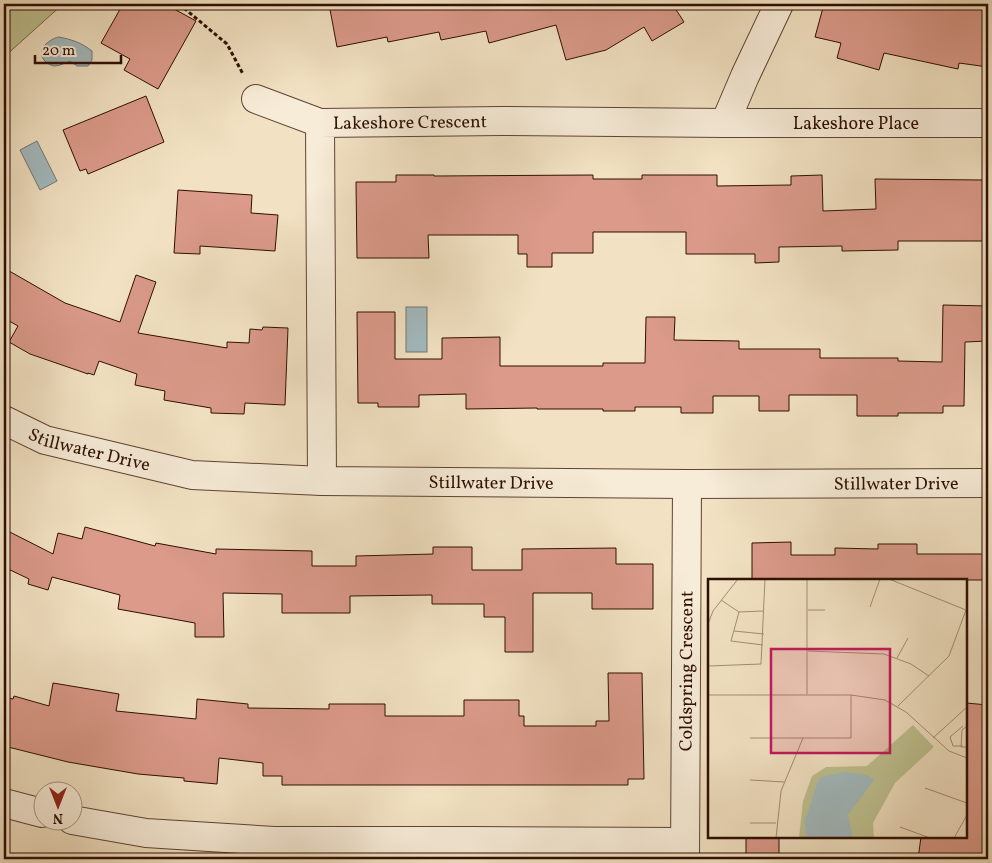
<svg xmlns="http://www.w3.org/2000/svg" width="992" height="863" font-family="Vollkorn,serif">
<rect width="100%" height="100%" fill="#f2e2c3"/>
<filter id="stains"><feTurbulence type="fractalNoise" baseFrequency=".004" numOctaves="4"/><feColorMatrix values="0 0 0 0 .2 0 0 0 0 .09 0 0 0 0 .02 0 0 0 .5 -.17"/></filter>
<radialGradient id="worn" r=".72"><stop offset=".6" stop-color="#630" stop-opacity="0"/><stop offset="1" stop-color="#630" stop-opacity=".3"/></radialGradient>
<path fill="#bfc291" stroke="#766849" d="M4 4H63L4 57Z"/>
<g fill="#a2babf" stroke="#747573">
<path d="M58 37C71 39 82 43 92 51V60L88 66H77L70 61C66 63 59 66 54 66 50 65 46 63 44 60 36 49 49 40 58 37Z"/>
<path d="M37 141 57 181 40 190 20 150Z"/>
<rect x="406" y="307" width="21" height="45"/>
</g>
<g fill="#db9a8a" stroke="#2e0e01">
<path d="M123 4H165L196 21 158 89 124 70 130 59 101 43Z"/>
<path d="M329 4H682L675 8 684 22 652 41 644 27 606 50 566 60 556 25 489 43 486 31 441 40 439 32 388 42 387 37 337 47Z"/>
<path d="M824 4H988V67L959 63 958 69 884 53 879 70 837 58 841 43 815 37Z"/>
<path d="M146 96 164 142 88 174 86 169 80 171 63 130Z"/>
<path d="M396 175H434V176L593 175V179H642V175H717V186L791 185V176L822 175 823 211 876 209 875 179 984 180V241H898V250L842 251V246L779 247V262L755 263V254H686V232H593V253H552V267H527V254H518V235H428L429 258H357L356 182H396Z"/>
<path d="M178 190 252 195 251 213 278 215 275 251 200 246V254L174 253Z"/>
<path d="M4 268 65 303 120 322 136 275 156 282 138 333 227 348V342L249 343 250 329 262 330 263 327 288 328 285 405 245 403 244 414 211 413V408L164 400 165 391 135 385 137 374 99 361 94 375 88 373V374L30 354 9 342 18 326 4 318Z"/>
<path d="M943 305 988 306V341L965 342 964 406H943V413H898V416H857V395H789V411H759V396H713V413H681V407H635V411H603V409H537V408L466 409V394L419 395V407H378V403H358L357 312H395V359H442V338L500 337V366H603V363H645L646 317H675L674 340 739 341V349H820V358H898V361L942 362Z"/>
<path d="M85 527 155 546 156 543 216 554V549L312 551V566H356V556L433 554V547H472V570H522V549L616 548V564H653V609H592V593H533V652H505V617H484V604H432V595L350 596V613H282V594L223 593 224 637H195V623L118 609 120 595 52 577 48 590 28 584 29 579 4 567V529L53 554 58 533 82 539Z"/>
<path d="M791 542V555H835V548L878 549V544H917V554H988V580H752V543Z"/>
<path d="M608 673H642L644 779H628V785H282V776H263V763L219 758 217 784 184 781V778L138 774 68 762 4 746V697L13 699 14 696 49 706 53 683 119 694 116 711 196 719 197 699 248 704V708L329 709V704H385V716H464V700H519V716H524V726H596V721H609Z"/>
<path d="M966 703 988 705V859H918L921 837H966Z"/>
<rect x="746" y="837" width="33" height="22"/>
</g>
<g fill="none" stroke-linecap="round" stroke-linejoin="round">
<g stroke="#5f4332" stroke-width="30">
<g id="minor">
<path d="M256 99 320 123"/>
<path id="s1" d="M725 123H988"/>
<path id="s2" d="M4 420 45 440 192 475 322 481 687 484 988 483"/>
<path id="s3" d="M322 481 320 123 502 121 725 123 745 76 779 4"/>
<path d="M4 803 42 813"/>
<path d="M72 820 146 833 274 841H471L685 842"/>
<path id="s4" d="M685 859 687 484"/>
</g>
</g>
<path stroke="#2e0e01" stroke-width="3" stroke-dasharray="4 2.5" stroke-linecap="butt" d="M179 4 227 44 243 74"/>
<use href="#minor" stroke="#f7ecd8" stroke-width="28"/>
</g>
<g text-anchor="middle" stroke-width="5" stroke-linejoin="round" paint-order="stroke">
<g font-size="18" fill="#2e0e01" stroke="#f7ecd8">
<text dy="6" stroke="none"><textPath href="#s3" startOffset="448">Lakeshore Crescent</textPath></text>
<text dy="6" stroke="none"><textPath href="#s1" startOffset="131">Lakeshore Place</textPath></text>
<text dy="6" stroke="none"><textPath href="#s2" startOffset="91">Stillwater Drive</textPath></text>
<text dy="6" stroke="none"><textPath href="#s2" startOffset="496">Stillwater Drive</textPath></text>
<text dy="6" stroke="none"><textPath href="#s2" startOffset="901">Stillwater Drive</textPath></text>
<text dy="6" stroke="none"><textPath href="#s4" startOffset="188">Coldspring Crescent</textPath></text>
</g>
</g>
<g transform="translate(708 579)">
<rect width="259" height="259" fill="#f2e2c3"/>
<path d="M205 146 226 168 187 204 165 244 166 259H91L95 222 104 197 118 188 159 187Z" fill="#bfc291"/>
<path d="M136 193 159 196 166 201 140 236 145 259H98L97 242 109 204 114 198Z" fill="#a2babf"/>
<path fill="none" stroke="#a48d75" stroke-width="1" d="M181 0 258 31 241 77 190 127M13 21 31 33M162 28 172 0M100 31H117M0 45 5 32 30 0M26 52 56 55M55 66 23 62 31 33 55 32M100 72 176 75 203 85 221 97M189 79 200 59M0 87 53 85 57 0M99 115V0M0 116H143L177 121 198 133 241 172 259 179M255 147 242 158 245 167H255M259 147 254 151 253 168H259M42 159H95M225 159 259 128M42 201 76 203M217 209 259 224M42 244H68M192 248 222 259M68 259 73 212 95 159H143V116M246 259 259 236"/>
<path fill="#c2185b" fill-opacity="0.15" stroke="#c2185b" stroke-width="2.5" d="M63 70H182V174H63Z"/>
<rect width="259" height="259" fill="none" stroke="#2e0e01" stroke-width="2.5"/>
</g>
<rect width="992" height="863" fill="none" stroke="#f2e2c3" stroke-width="20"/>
<rect x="5" y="5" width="982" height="853" fill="none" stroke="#2e0e01" stroke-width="2.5"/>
<rect x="10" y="10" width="972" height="843" fill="none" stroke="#2e0e01"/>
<g transform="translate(58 806) rotate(180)"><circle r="24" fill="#f7ecd8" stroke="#a79382"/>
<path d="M0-4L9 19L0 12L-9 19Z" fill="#8f2418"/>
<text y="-8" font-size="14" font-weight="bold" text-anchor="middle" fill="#2e0e01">N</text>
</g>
<path d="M35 55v8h86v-8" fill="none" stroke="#2e0e01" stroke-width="2.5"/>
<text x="42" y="55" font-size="15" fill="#2e0e01" stroke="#f7ecd8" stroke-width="4" paint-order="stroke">20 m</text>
<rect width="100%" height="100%" filter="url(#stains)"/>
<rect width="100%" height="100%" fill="url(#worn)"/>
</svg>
